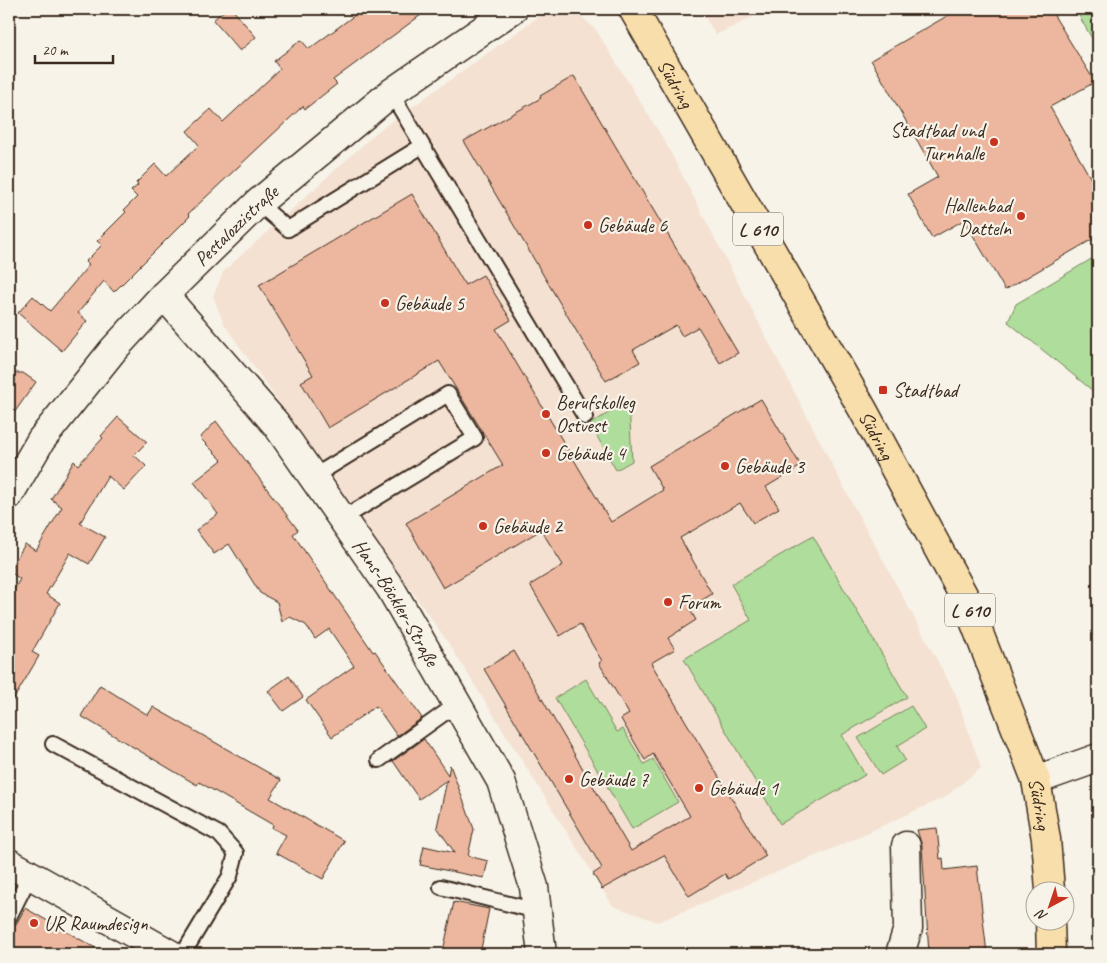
<svg xmlns="http://www.w3.org/2000/svg" width="1107" height="963" font-family="Caveat,sans-serif">
<rect width="100%" height="100%" fill="#f7f3e8"/>
<filter id="ink" filterUnits="userSpaceOnUse"><feTurbulence type="fractalNoise" baseFrequency=".02" numOctaves="2"/><feDisplacementMap in="SourceGraphic" scale="10" xChannelSelector="R" yChannelSelector="G"/><feConvolveMatrix kernelMatrix="1 2 1 2 8 2 1 2 1" color-interpolation-filters="sRGB"/></filter>
<g filter="url(#ink)">
<g fill="#f4e1d2">
<path d="M561 9H574L596 30 665 142 852 503 956 695 981 768 945 797 827 851 658 922 613 906 449 644 224 324 213 296 224 271 377 132 545 12Z"/>
<path d="M700 9H769L716 35Z"/>
</g>
<g fill="#afdd9b" stroke="#75845c">
<path d="M1075 9H1098V49Z"/>
<path d="M1098 255V395L1008 322 1016 304Z"/>
<path d="M629 401 632 461 616 470 590 424Z"/>
<path d="M813 536 907 697 842 735 865 775 780 824 684 659 751 620 731 584Z"/>
<path d="M586 679 617 732 623 729 644 764 653 759 678 802 632 829 555 698Z"/>
<path d="M911 706 925 729 897 746 905 760 881 775 858 738Z"/>
</g>
<g fill="#ecb79e" stroke="#3b2a1e">
<path d="M226 9H232L256 37 240 51 213 20Z"/>
<path d="M363 9H429L333 80 337 84 305 109 303 106 188 214 190 216 114 292 104 281 78 313 87 321 62 351 18 313 33 296 50 311 89 265 85 262 102 245 97 241 126 212 124 210 137 197 131 191 138 185 136 183 155 164 166 176 199 145 187 131 211 109 223 122 280 69 274 61 301 40 309 49Z"/>
<path d="M959 9H1050L1095 82 1050 107 1098 191V236L1005 290 964 220 932 238 908 194 938 177 871 60Z"/>
<path d="M574 76 738 353 720 363 698 327 682 336 676 325 633 350 640 362 606 381 464 141 541 98 540 96Z"/>
<path d="M412 194 465 285 483 275 511 320 496 329 611 522 663 490 649 466 761 399 801 466 766 487 779 508 753 523 740 503 680 538 712 594 689 608 696 620 668 638 675 649 651 663 766 856 728 879 725 874 689 896 664 855 602 889 593 874 602 868 484 669 514 651 631 851 690 816 653 754 645 760 621 719 629 714 599 663 602 661 580 624 560 636 530 585 563 565 541 530 443 588 406 523 503 465 439 361 328 428 301 382 313 375 259 285Z"/>
<path d="M15 373H23L36 382 9 420V381Z"/>
<path d="M118 417 147 442 134 455 146 466 124 490 108 476 80 523 105 537 89 564 70 553 46 594 60 603 32 652 39 656 9 707V598L20 579 9 571 25 544 36 551 62 507 51 499 74 461 78 465 103 438 101 436Z"/>
<path d="M216 421 298 530 293 534 373 652 375 651 422 718 397 736 376 706 332 737 306 700 354 666 329 629 315 639 306 625 290 617 282 622 277 602 260 593 229 544 214 554 196 530 218 514 194 482 222 460 200 438Z"/>
<path d="M289 676 303 697 283 711 268 691Z"/>
<path d="M100 685 148 715 153 707 281 780 270 798 344 841 323 879 276 853 286 835 272 828 273 825 199 782 197 785 81 716Z"/>
<path d="M424 739 448 775 450 765 474 829 468 856 488 861 484 878 420 865 424 846 455 853 437 827 447 780 419 799 393 761Z"/>
<path d="M937 828 940 859 943 858 944 870 977 866 987 954H929L922 846 917 830Z"/>
<path d="M454 902 489 909 480 954 443 951Z"/>
<path d="M25 908 106 954H9V937Z"/>
</g>
<g fill="none" stroke-linecap="round" stroke-linejoin="round">
<g stroke="#3b2a1e" stroke-width="18">
<g id="lane">
<path d="M391 93 585 417"/>
<path d="M258 203 288 229 422 146"/>
<path d="M313 477 448 394 475 438 342 519"/>
<path d="M53 744 219 834 236 853 230 876 183 954"/>
<path d="M379 760 457 704"/>
<path d="M441 887 537 911"/>
<path d="M9 917 30 875"/>
</g>
</g>
<g stroke="#3b2a1e" stroke-width="31">
<g id="street">
<path id="s1" d="M164 295 276 424 391 589 501 781 534 887 542 954"/>
<path id="s2" d="M9 495 41 440 113 350 164 295 258 203 391 93 513 9"/>
<path d="M1036 780 1098 758"/>
<path d="M900 954 908 928 906 846"/>
</g>
</g>
<g stroke="#3b2a1e" stroke-width="31">
<path id="secondary" d="M9 863 170 954"/>
</g>
<g stroke="#3b2a1e" stroke-width="31">
<g id="primary">
<path id="s3" d="M633 9 862 408 966 600 1036 780 1046 839 1050 890"/>
<path d="M1050 920 1051 954"/>
</g>
</g>
<use href="#lane" stroke="#f7f3e8" stroke-width="14"/>
<use href="#street" stroke="#f7f3e8" stroke-width="28"/>
<use href="#secondary" stroke="#f7f3e8" stroke-width="28"/>
<use href="#primary" stroke="#f8deab" stroke-width="28"/>
</g>
</g>
<g fill="#c8321e" stroke="#f7f3e8" stroke-width="2">
<circle cx="994" cy="142" r="5"/>
<circle cx="1021" cy="216" r="5"/>
<circle cx="588" cy="225" r="5"/>
<circle cx="385" cy="303" r="5"/>
<rect x="878" y="385" width="10" height="10" rx="2.5"/>
<circle cx="546" cy="414" r="5"/>
<circle cx="546" cy="453" r="5"/>
<circle cx="725" cy="466" r="5"/>
<circle cx="483" cy="526" r="5"/>
<circle cx="668" cy="602" r="5"/>
<circle cx="569" cy="779" r="5"/>
<circle cx="699" cy="788" r="5"/>
<circle cx="34" cy="923" r="5"/>
</g>
<g text-anchor="middle" stroke-width="4.5" stroke-linejoin="round" paint-order="stroke">
<g fill="#f7f3e8" stroke="#73665b" stroke-width="1">
<rect x="733" y="212.5" width="50" height="33" rx="4"/>
<rect x="945" y="593.5" width="50" height="33" rx="4"/>
</g>
<g font-size="19" font-weight="bold" fill="#3b2a1e">
<text x="758" y="236">L 610</text>
<text x="970" y="617">L 610</text>
</g>
<g font-size="20" fill="#3b2a1e" stroke="#f7f3e8">
<text dy="7" stroke="none"><textPath href="#s3" startOffset="86">Südring</textPath></text>
<text dy="7" stroke="none"><textPath href="#s2" startOffset="354">Pestalozzistraße</textPath></text>
<text dy="7" stroke="none"><textPath href="#s3" startOffset="491">Südring</textPath></text>
<text dy="7" stroke="none"><textPath href="#s1" startOffset="386">Hans-Böckler-Straße</textPath></text>
<text dy="7" stroke="none"><textPath href="#s3" startOffset="896">Südring</textPath></text>
</g>
<g font-size="20" fill="#3b2a1e" stroke="#f7f3e8" text-anchor="start">
<text x="984" y="137" text-anchor="end">Stadtbad und<tspan x="984" dy="23">Turnhalle</tspan></text>
<text x="1011" y="212" text-anchor="end">Hallenbad<tspan x="1011" dy="23">Datteln</tspan></text>
<text x="598" y="232">Gebäude 6</text>
<text x="395" y="310">Gebäude 5</text>
<text x="893" y="397">Stadtbad</text>
<text x="556" y="409">Berufskolleg<tspan x="556" dy="23">Ostvest</tspan></text>
<text x="556" y="460">Gebäude 4</text>
<text x="735" y="473">Gebäude 3</text>
<text x="493" y="533">Gebäude 2</text>
<text x="678" y="609">Forum</text>
<text x="579" y="786">Gebäude 7</text>
<text x="709" y="795">Gebäude 1</text>
<text x="44" y="930">UR Raumdesign</text>
</g>
</g>
<rect width="1107" height="963" fill="none" stroke="#f7f3e8" stroke-width="30"/>
<rect x="15" y="15" width="1077" height="933" fill="none" stroke="#3b2a1e" stroke-width="2" filter="url(#ink)"/>
<g transform="translate(1050 906) rotate(220)"><circle r="24" fill="#f7f3e8" stroke="#aca397"/>
<path d="M0-4L9 19L0 12L-9 19Z" fill="#c8321e"/>
<text y="-8" font-size="14" font-weight="bold" text-anchor="middle" fill="#3b2a1e">N</text>
</g>
<path d="M35 55v8h78v-8" fill="none" stroke="#3b2a1e" stroke-width="2.5"/>
<text x="42" y="55" font-size="15" fill="#3b2a1e" stroke="#f7f3e8" stroke-width="4" paint-order="stroke">20 m</text>
</svg>
